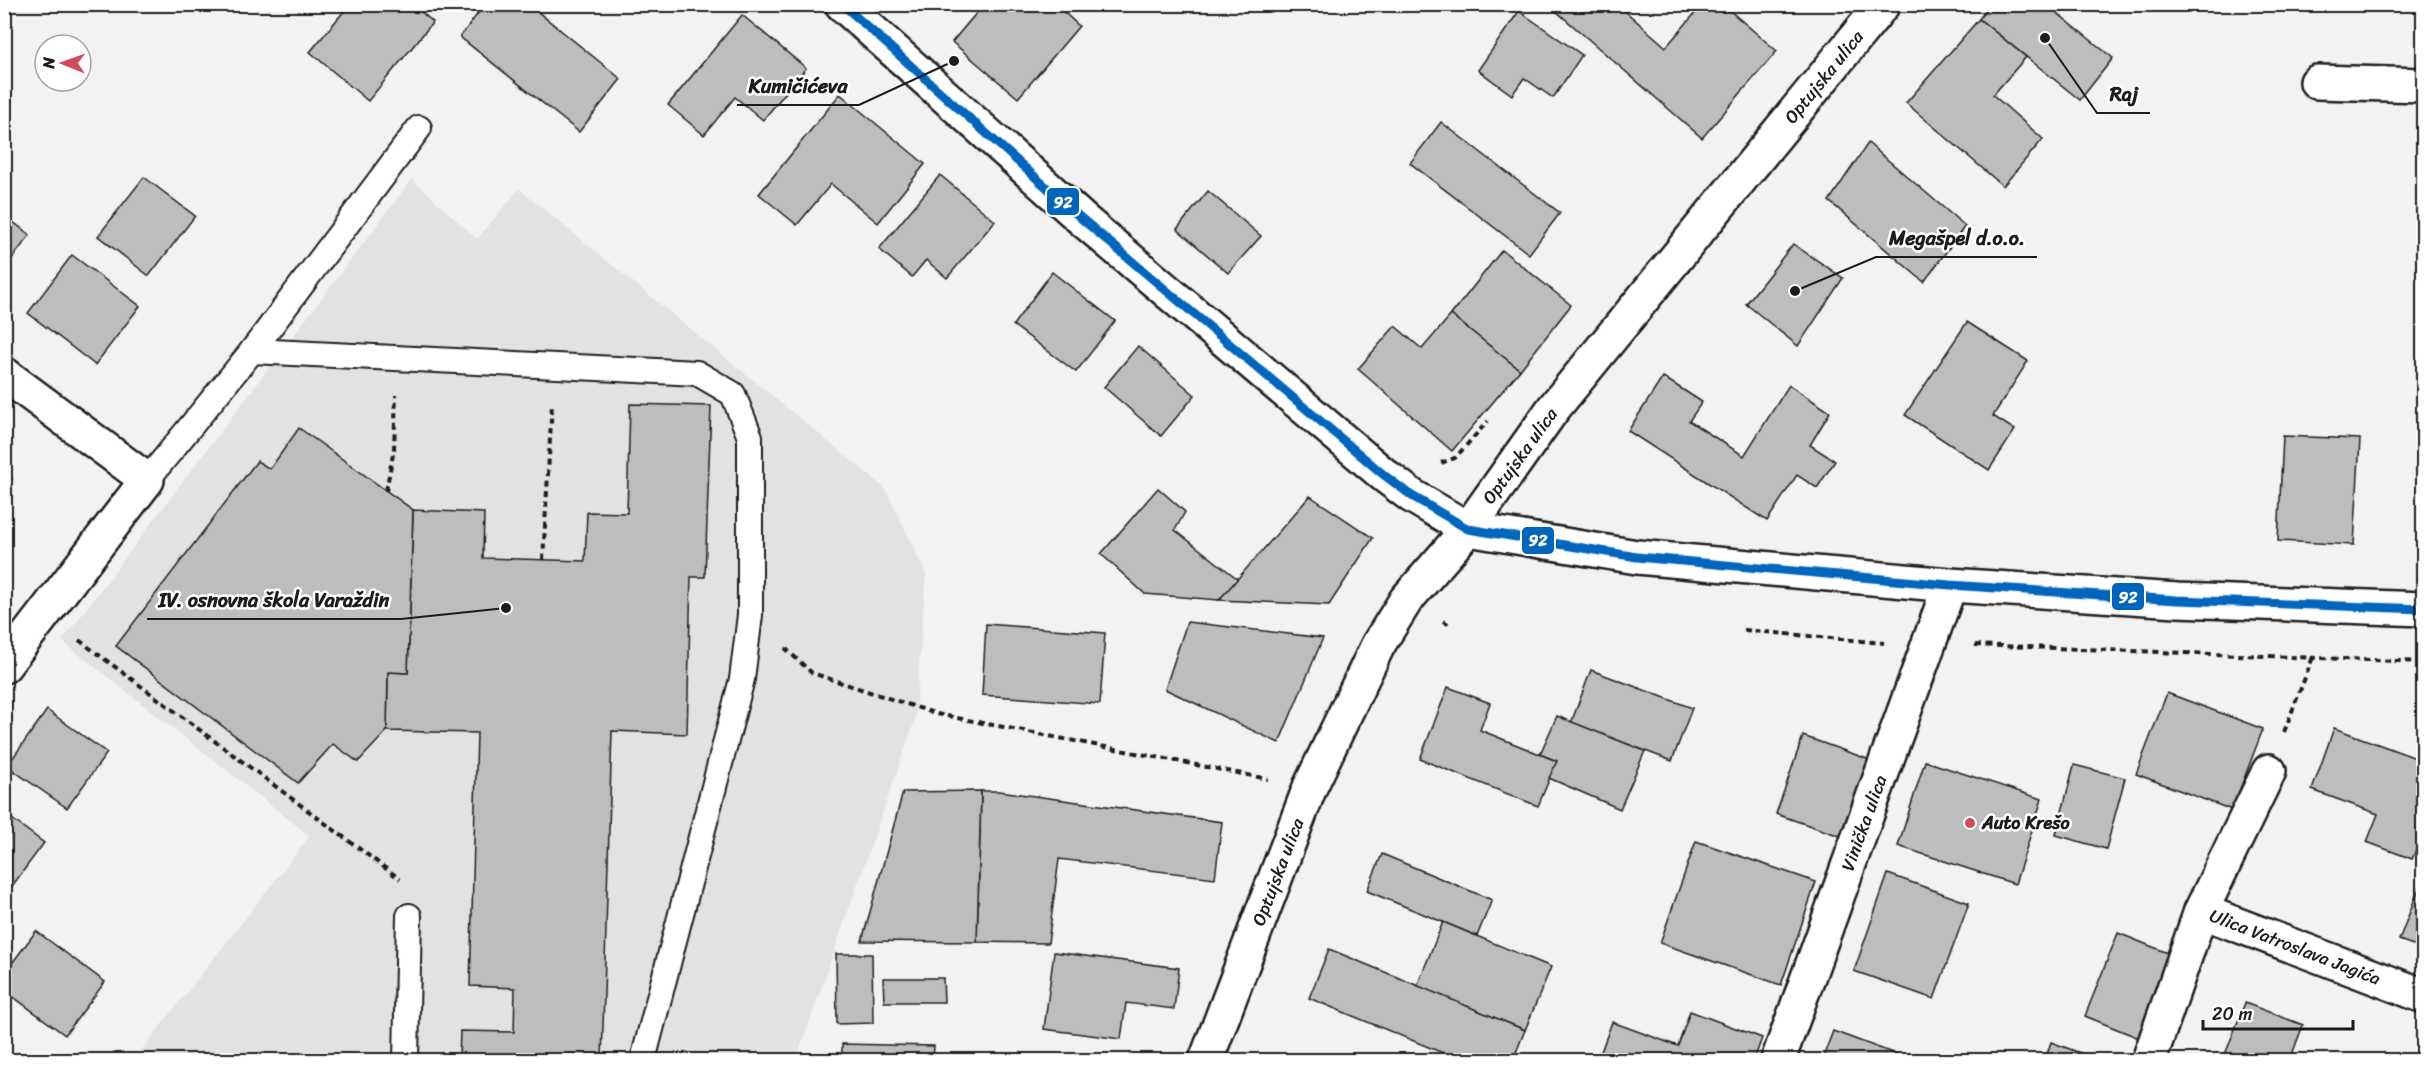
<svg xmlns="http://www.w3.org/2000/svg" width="2428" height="1065" font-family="Sriracha,sans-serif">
<rect width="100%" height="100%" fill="#f2f2f2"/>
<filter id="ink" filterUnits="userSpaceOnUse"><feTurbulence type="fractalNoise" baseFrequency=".0167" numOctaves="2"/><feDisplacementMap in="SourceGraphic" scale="12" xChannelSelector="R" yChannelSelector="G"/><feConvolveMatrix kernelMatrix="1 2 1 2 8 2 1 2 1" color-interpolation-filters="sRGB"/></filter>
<g filter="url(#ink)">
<path fill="#e2e2e2" d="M412 179 477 239 519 189 885 488 926 574 915 720 796 1060H134L310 836 62 641Z"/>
<g fill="#bdbdbd" stroke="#1c1c1c" stroke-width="1.5">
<path d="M350 4H412L433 22 368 101 310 52Z"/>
<path d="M485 4H534L532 7 621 79 579 132 460 37Z"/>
<path d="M984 4H1055L1079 26 1018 98 952 42Z"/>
<path d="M1548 4H1617L1666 47 1703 4H1722L1777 51 1702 138Z"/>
<path d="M1990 4H2046L2113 58 2080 100 1979 19Z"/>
<path d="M1519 11 1582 55 1553 98 1524 78 1512 95 1478 70Z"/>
<path d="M742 15 806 68 763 120 735 97 704 135 668 105Z"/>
<path d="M1979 19 2026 57 1993 95 2043 139 2003 186 1906 103Z"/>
<path d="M840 94 925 164 878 223 831 184 797 225 759 194Z"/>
<path d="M1441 122 1560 213 1529 254 1410 163Z"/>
<path d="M1868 143 1965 226 1924 282 1829 201Z"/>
<path d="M940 175 995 221 947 278 926 260 912 277 879 249Z"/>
<path d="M144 177 195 216 149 276 98 236Z"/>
<path d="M1208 191 1261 236 1228 273 1177 229Z"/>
<path d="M4 215 30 235 4 269Z"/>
<path d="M1793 244 1843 278 1798 346 1746 304Z"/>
<path d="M1502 250 1571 305 1520 370 1451 315Z"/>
<path d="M72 255 140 306 95 365 28 313Z"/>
<path d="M1052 272 1115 321 1076 372 1013 325Z"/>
<path d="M1451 315 1520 370 1452 451 1358 369 1395 326 1422 349Z"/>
<path d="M1967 322 2028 361 1993 416 2015 430 1989 470 1905 415Z"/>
<path d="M1138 346 1195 395 1161 436 1104 387Z"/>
<path d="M1663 377 1702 402 1689 421 1744 456 1789 385 1830 412 1810 445 1835 461 1817 488 1797 475 1767 521 1628 431Z"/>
<path d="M630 404 711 406 705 577H691L687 734 612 731 602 1060H459L460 1031 514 1032 515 988 470 986 477 733 387 731 388 672 408 673 413 510 484 513 483 558 585 561 587 512 627 513Z"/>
<path d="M299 428 413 510 408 673 388 672 387 731 358 762 333 744 298 783 116 646 257 461 270 469Z"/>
<path d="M2283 436 2360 439 2354 545 2278 541Z"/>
<path d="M4 473 12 479 4 490Z"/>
<path d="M1158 488 1185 512 1175 530 1238 579 1219 600 1145 594 1101 554Z"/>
<path d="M1310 496 1373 538 1329 605 1219 600Z"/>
<path d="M1187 622 1323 638 1279 743 1165 689Z"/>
<path d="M986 624 1105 633 1100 704 982 695Z"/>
<path d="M1591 670 1692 708 1672 761 1571 723Z"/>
<path d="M1448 687 1490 703 1480 730 1557 761 1538 806 1420 759Z"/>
<path d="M2167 693 2263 729 2232 810 2136 774Z"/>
<path d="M47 710 107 753 67 808 7 766Z"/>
<path d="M1557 716 1645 751 1620 809 1549 778 1557 761 1540 754Z"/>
<path d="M2334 728 2424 761 2419 783 2424 784V831L2412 859 2367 842 2378 814 2312 790Z"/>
<path d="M1803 736 1873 761 1846 838 1776 814Z"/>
<path d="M1925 761 2042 799 2015 884 1898 846Z"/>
<path d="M2074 765 2125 778 2106 849 2056 835Z"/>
<path d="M981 791H999L1222 822 1215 878 1059 859 1048 943 977 942Z"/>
<path d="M981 791 977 942 862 941 903 792Z"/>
<path d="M4 813 44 843 4 897Z"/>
<path d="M1696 841 1816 882 1781 985 1660 943Z"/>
<path d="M1382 854 1492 900 1477 936 1367 891Z"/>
<path d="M1888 874 1969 903 1934 999 1854 971Z"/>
<path d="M2424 875V949L2399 940Z"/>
<path d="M1443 922 1551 967 1525 1030 1417 986Z"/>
<path d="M36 931 105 982 65 1035 4 990V974Z"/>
<path d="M2118 933 2173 955 2139 1038 2085 1016Z"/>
<path d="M1329 949 1525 1030 1513 1060H1460L1309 998Z"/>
<path d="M1054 952 1179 968 1174 1009 1126 1003 1121 1039 1044 1029Z"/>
<path d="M836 954H872L873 1023 837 1024Z"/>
<path d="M883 978H943L944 1002H884Z"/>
<path d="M2245 1003 2303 1025 2290 1060H2223Z"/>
<path d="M1690 1011 1762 1038 1754 1060H1598L1612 1022 1678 1046Z"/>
<path d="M1833 1031 1898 1055 1896 1060H1822Z"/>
<path d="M2051 1042 2099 1060H2045Z"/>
<path d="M842 1044 934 1046 933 1060H842Z"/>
</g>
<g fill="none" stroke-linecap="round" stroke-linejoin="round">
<g stroke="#1c1c1c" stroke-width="28">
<g id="lane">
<path d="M252 351 697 373 733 394 750 437V615L742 679 643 1060"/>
<path d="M147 480 252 351 419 128"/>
<path d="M406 1060 409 916"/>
</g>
</g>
<g stroke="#1c1c1c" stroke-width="38">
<g id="street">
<path d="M2317 82 2424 85"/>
<path d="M4 374 147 480 4 666"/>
<path d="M2201 911 2424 996"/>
<path d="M1778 1060 1950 585"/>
<path d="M2149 1060 2201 911 2269 771"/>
</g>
</g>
<g stroke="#1c1c1c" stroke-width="38">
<g id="secondary">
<path d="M842 4 1082 219 1384 475 1412 496 1468 529 1637 557 1950 585 2177 600 2424 609"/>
<path d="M1206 1060 1310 787 1378 645 1406 600 1468 529 1553 409 1883 4"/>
</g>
</g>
<g stroke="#1c1c1c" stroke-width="4" stroke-dasharray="6 4.5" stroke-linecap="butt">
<path d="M1441 463 1455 458 1488 421"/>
<path d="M386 491 394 449 396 395"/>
<path d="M543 560 552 404"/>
<path d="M1443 621 1452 626"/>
<path d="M1744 630 1884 643"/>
<path d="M79 640 400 879"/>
<path d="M1975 645 2424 662"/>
<path d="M785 648 812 673 937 714 1268 779"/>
<path d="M2284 732 2313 657"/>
</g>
<use href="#lane" stroke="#fff" stroke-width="24"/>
<use href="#street" stroke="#fff" stroke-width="33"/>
<use href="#secondary" stroke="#fff" stroke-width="33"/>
<g stroke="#fff" stroke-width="14">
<path id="bus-1" d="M842 4 1082 219 1384 475 1412 496 1468 529 1637 557 1950 585 2177 600 2424 609"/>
</g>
<use href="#bus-1" stroke="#0065bd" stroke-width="9"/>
</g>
</g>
<circle fill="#d1495b" stroke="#fff" stroke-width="2" cx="1970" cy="823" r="6"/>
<g text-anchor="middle" stroke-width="5" stroke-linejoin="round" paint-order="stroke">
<g font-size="18" fill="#1c1c1c" stroke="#fff">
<text transform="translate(1824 77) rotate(-51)" y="6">Optujska ulica</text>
<text transform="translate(1520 456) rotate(-54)" y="6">Optujska ulica</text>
<text transform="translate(1864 823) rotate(-70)" y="6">Vinička ulica</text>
<text transform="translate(1278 872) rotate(-69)" y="6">Optujska ulica</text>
<text transform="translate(2295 947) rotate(21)" y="6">Ulica Vatroslava Jagića</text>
</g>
<g font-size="18" font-weight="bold" fill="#1c1c1c" stroke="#fff" text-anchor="start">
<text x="1982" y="829">Auto Krešo</text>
</g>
</g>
<path fill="none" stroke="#1c1c1c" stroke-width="2" d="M954 61L859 105H737M2045 38L2097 113H2150M1795 291L1876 257H2037M506 608L401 619H147"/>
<g fill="#1c1c1c" stroke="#fff" stroke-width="2">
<circle cx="954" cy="61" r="6"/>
<circle cx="2045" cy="38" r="6"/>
<circle cx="1795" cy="291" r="6"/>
<circle cx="506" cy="608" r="6"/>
</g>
<g font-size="20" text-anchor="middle" font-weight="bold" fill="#1c1c1c" stroke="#fff" stroke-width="5" stroke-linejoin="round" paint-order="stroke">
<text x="798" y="93">Kumičićeva</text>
<text x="2124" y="101">Raj</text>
<text x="1957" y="245">Megašpel d.o.o.</text>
<text x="274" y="607">IV. osnovna škola Varaždin</text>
</g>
<g stroke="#fff" stroke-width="2">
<rect x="1046" y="187" width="34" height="29" rx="6" fill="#0065bd"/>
<rect x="1521" y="526" width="34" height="29" rx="6" fill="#0065bd"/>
<rect x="2111" y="582" width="34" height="29" rx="6" fill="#0065bd"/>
</g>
<g font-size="16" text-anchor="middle" font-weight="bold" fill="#fff">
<text x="1063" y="208">92</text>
<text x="1538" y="546">92</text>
<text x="2128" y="603">92</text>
</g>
<rect width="2428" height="1065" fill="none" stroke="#fff" stroke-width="24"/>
<rect x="12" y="12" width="2404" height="1041" fill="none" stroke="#1c1c1c" stroke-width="2" filter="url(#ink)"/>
<g transform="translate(63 63) rotate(271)"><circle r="28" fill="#ffffff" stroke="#a4a4a4" stroke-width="1.5"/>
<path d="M0-4.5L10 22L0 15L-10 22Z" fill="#d1495b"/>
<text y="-9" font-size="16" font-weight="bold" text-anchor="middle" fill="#1c1c1c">N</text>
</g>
<path d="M2203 1020v9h150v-9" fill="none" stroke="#1c1c1c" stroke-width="3"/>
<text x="2212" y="1020" font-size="18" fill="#1c1c1c" stroke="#ffffff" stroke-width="4.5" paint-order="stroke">20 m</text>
</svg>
